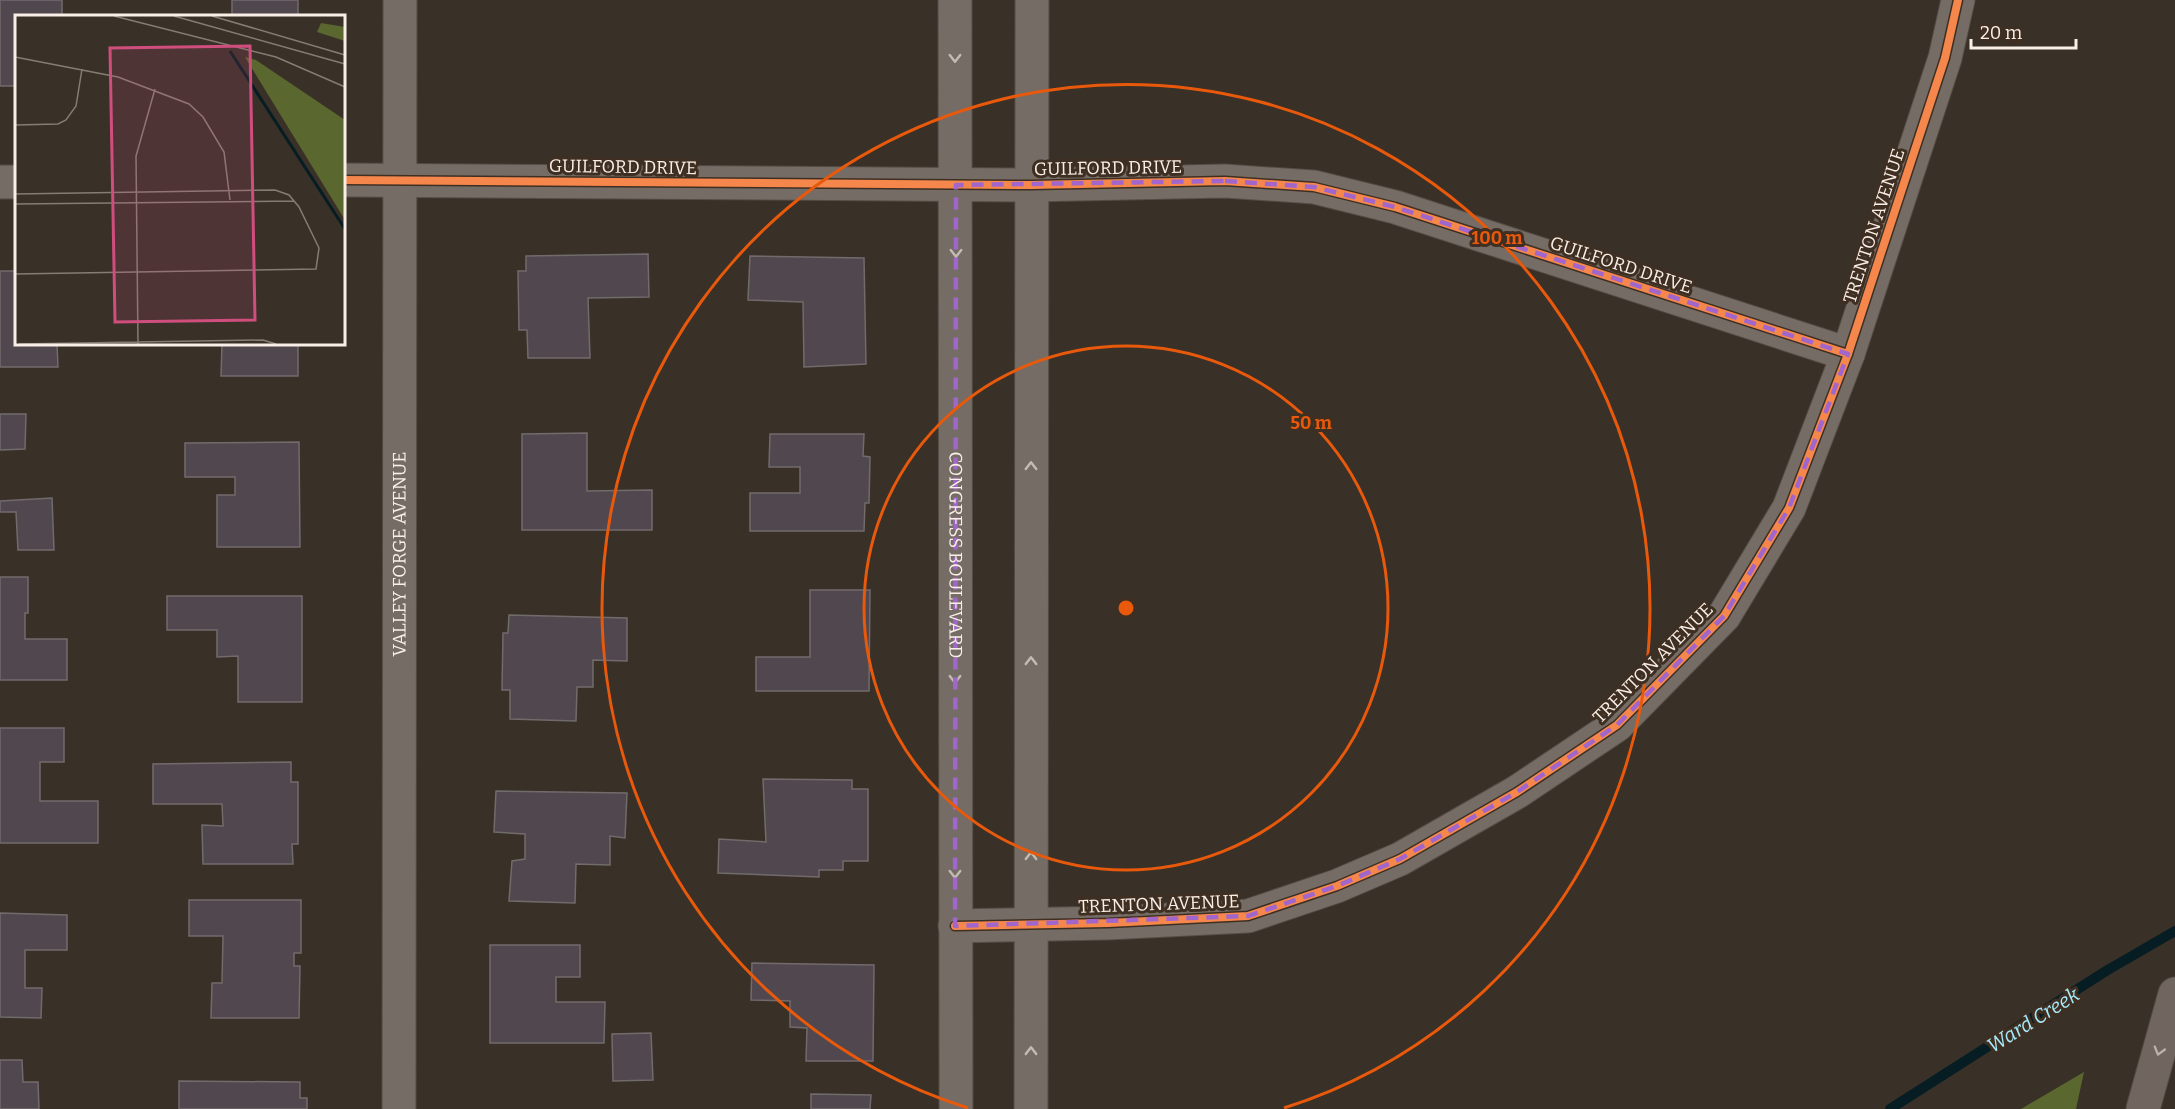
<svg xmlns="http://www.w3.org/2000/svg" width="2175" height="1109" font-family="Bitter,serif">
<rect width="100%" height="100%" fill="#393028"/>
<path fill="#5a672e" d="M2084 1072 2076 1109H2021Z"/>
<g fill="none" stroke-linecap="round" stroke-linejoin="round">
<path stroke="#051d23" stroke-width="10" d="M1890 1109 2106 971 2175 931"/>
</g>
<g fill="#51474e" stroke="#716b6c" stroke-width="1.5">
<path d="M0 0H62V16H16V86H0Z"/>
<rect x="232" y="0" width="66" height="16"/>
<path d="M648 254 649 297 588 298 590 358H528L527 330H519L518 271H526V256Z"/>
<path d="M750 256 864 258 866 364 804 367 803 302 748 300Z"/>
<path d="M0 271H16V311H15L16 344H57L58 367H0Z"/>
<path d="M222 344H298V376H221Z"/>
<path d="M0 414H26L25 449 0 450Z"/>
<path d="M587 433V491L652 490V530H522V434Z"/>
<path d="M770 434H864L863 456 870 457 869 503H865L864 531H750V493H800V467H769Z"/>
<path d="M299 442 300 547H217V495H235V477H185V443Z"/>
<path d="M52 498 54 550H18L16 512H0V501Z"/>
<path d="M0 577H28V613H25V639H67V680H0Z"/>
<path d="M810 590H870L869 691H756V657H810Z"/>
<path d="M167 596H302V702H238V656L217 657V630H167Z"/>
<path d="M509 615 627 618V661L593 660V687H577L576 721 510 719V690H502L503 633H508Z"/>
<path d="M0 728H64V762H40V801H98V843H0Z"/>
<path d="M291 762V782H298V844H292L293 864H203L202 825 223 826 222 804H153V764Z"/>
<path d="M763 779 852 780V789H868V861H843V870H819V877L718 873 719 839 766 842Z"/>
<path d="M496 791 627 793 625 838 610 836V865L576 864 575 903 509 901 512 861 525 859V834L494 832Z"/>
<path d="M189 900H301V953H294V966H300L299 1018H211L212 983H222L223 936H189Z"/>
<path d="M0 913 67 915V950H25V988H42L41 1018 0 1017Z"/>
<path d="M490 945H580V977H556V1002H605L604 1043H490Z"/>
<path d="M752 963 874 965 873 1061H806L807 1028 790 1027V1001L751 1000Z"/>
<path d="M651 1033 653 1080 613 1081 612 1034Z"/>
<path d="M0 1060H22L23 1082H38L39 1109H0Z"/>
<path d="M179 1081 300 1082V1098H307V1109H179Z"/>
<path d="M811 1094 871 1095 870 1109H811Z"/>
</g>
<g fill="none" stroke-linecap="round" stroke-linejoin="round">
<g stroke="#544c45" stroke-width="35">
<g id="minor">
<path d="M344 180 1031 185 1225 181 1314 187 1395 207 1848 354"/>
<path d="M0 182H16"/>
<path d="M955 926 1108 923 1248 916 1337 886 1400 859 1517 792 1617 725 1724 616 1789 508 1848 354 1945 58 1958 0"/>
<path id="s1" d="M399 1109 400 0"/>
</g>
</g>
<g stroke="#544c45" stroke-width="35">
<g id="tertiary">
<path id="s2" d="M955 0 956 1109"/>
<path d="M1031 1109 1032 0"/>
</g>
</g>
<g stroke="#544c45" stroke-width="35">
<path id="motorway" d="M2143 1109 2175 994"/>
</g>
<use href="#minor" stroke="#746c65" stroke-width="33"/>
<use href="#tertiary" stroke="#746c65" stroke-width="33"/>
<use href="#motorway" stroke="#71665f" stroke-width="33"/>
<g stroke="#3f2f22" stroke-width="11">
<g id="cycleway">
<path d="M344 180 1031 185 1225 181 1314 187 1395 207 1848 354"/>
<path d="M955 926 1108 923 1248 916 1337 886 1400 859 1517 792 1617 725 1724 616 1789 508 1848 354 1945 58 1958 0"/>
</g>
</g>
<use href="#cycleway" stroke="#f5874c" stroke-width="8"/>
</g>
<defs><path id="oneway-chevron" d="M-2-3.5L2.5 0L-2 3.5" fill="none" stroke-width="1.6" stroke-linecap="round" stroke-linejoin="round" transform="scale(1.5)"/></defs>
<g stroke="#c4bbb3">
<use href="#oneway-chevron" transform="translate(955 58) rotate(90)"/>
<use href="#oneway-chevron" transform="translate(956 253) rotate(90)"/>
<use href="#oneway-chevron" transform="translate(1031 466) rotate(-90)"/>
<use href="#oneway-chevron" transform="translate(1031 661) rotate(-90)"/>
<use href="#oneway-chevron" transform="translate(955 679) rotate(90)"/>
<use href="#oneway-chevron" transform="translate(1031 856) rotate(-90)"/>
<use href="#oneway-chevron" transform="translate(955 874) rotate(90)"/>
<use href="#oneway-chevron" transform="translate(1031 1051) rotate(-90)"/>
</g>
<use stroke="#bcb1aa" href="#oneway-chevron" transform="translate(2159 1051) rotate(106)"/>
<path fill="none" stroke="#a166cb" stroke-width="4.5" stroke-dasharray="12 8" stroke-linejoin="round" d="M1225 181 1314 187 1395 207 1848 354 1789 508 1724 616 1617 725 1517 792 1400 859 1337 886 1248 916 955 926 956 185Z"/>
<g fill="none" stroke="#e8590c" stroke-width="3">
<circle cx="1126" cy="608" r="262"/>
<path d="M968 1108A524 524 0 1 1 1284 1108"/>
</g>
<g text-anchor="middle" stroke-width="6" stroke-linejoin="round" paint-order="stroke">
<g font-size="18" fill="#faefe7" stroke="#3f2f22">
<text transform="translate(623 167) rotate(1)" y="6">GUILFORD DRIVE</text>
<text transform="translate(1108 168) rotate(-1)" y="6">GUILFORD DRIVE</text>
<text transform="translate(1874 226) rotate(-72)" y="6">TRENTON AVENUE</text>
<text transform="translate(1621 265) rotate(18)" y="6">GUILFORD DRIVE</text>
<text dy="6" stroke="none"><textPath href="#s1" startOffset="555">VALLEY FORGE AVENUE</textPath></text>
<text dy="6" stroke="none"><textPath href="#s2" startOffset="555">CONGRESS BOULEVARD</textPath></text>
<text transform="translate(1653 663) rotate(-45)" y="6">TRENTON AVENUE</text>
<text transform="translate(1159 904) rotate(-2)" y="6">TRENTON AVENUE</text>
</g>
<g font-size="20" font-style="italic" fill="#a6ebfd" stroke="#3f2f22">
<text transform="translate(2033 1020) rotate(-32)" y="7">Ward Creek</text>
</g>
</g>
<g transform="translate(15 15)">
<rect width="330" height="330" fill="#393028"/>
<path d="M306 8 330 12V26L302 17ZM230 42 241 45 330 105V205Z" fill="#5a672e"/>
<path fill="none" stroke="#051d23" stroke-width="3" d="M215 36 330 214"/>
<path fill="none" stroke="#867c74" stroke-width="1.5" d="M99 1 261 42 330 72M159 1 330 49M197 1 330 40M0 42 103 62 174 89 188 102 209 137 215 185M0 110 43 109 51 105 61 91 67 54M0 179 260 175 274 180 284 192 304 233 301 254 0 259M0 189 279 186M4 329 248 325 261 329M123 329 121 141 140 74"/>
<path fill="#d04e7e" fill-opacity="0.15" stroke="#d04e7e" stroke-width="3" d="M235 31 240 305 100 307 95 33Z"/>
<rect width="330" height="330" fill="none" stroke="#faefe7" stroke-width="3"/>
</g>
<circle cx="1126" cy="608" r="9" fill="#e8590c" stroke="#3f2f22" stroke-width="3"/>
<g font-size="18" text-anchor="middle" font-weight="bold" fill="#e8590c" stroke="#3f2f22" stroke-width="6" stroke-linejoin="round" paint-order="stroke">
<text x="1497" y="244">100 m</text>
<text x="1311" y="429">50 m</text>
</g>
<path d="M1971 39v9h105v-9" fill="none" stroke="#faefe7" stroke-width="3"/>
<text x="1980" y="39" font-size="18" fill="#faefe7" stroke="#3f2f22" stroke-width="4.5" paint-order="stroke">20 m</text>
</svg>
